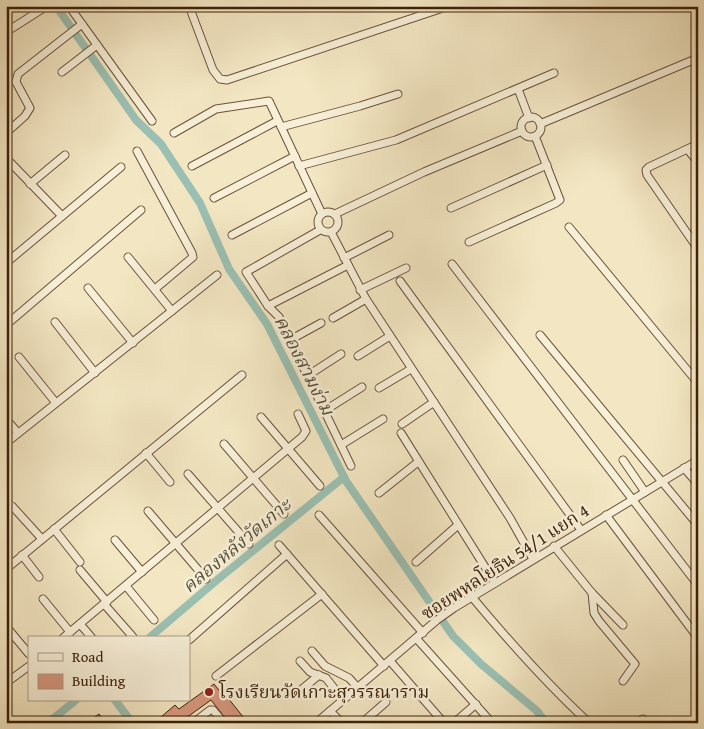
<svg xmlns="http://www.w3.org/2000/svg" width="704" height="729" font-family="'Gentium Book Plus','Noto Serif Thai',serif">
<rect width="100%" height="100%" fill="#f3e7c3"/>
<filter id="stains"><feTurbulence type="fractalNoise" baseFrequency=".004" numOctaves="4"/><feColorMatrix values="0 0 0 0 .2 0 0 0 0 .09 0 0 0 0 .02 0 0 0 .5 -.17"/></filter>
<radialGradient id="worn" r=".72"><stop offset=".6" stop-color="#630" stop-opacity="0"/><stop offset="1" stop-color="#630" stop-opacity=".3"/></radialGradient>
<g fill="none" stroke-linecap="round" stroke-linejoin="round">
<g stroke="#9bc0b3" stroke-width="8">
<path d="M56 6 136 120 161 144 200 203 229 269 267 324 346 481 453 636 481 664 537 711 546 723"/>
<path d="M149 638 217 580 344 477"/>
<path d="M115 700 132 723"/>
<path d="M48 723 76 700"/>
</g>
</g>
<g fill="#d6977e" stroke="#3d2109">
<path d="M214 684 222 694 224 693 248 723H229L211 700 186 718 188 720 185 723H154L175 705 179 709Z"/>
<path d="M99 714 105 723H86Z"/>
</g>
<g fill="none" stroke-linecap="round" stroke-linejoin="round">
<g stroke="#6a5238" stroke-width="9">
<g id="minor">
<path d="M69 6 152 121"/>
<path d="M189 6 213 70 220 79 227 80 449 6"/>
<path d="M6 32 47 6"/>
<path d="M62 72 97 45"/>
<path d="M518 89 529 118"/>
<circle cx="531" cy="127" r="10"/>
<path d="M540 124 698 58"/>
<path d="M281 127 360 106 398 94"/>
<path d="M6 133 25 116 30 108 16 82 18 74 82 24"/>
<path d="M174 133 216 109 269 101 322 214"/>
<path d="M698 144 649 167 646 170 647 175 698 249"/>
<path d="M688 150 698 162"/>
<path d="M137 151 192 253 193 257 155 289"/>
<path d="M6 158 62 216"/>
<path d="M192 166 277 121"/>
<path d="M299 166 396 140 554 73"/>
<path d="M30 184 65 155"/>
<path d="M214 198 295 156"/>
<path d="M451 208 547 165"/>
<circle cx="328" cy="222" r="10"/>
<path d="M335 214 424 172 522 131"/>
<path d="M569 227 698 383"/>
<path d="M331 232 366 299 510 518 533 559"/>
<path d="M232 235 312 193"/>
<path d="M469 242 556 203 560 200 535 136"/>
<path d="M128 257 172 311"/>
<path d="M344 258 389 235"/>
<path d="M6 263 121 167"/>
<path d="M452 264 698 585"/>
<path d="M348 265 268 306 279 317 351 466"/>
<path d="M400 281 581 530"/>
<path d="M88 288 133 343"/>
<path d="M360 290 406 268"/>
<path d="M268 306 246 272 320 230"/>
<path d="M333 318 366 299"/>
<path d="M55 322 95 373"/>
<path d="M6 325 141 210"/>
<path d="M540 335 698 525"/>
<path d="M290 340 321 323"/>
<path d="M358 356 390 336"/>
<path d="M19 357 56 403"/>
<path d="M307 376 341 354"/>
<path d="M379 388 411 369"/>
<path d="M324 411 362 387"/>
<path d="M261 417 320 486"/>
<path d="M6 419 18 433"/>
<path d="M402 424 434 402"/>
<path d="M401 433 495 583"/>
<path d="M6 443 217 275"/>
<path d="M224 444 284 514"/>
<path d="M341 445 383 419"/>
<path d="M146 453 170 482"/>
<path d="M623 460 645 492"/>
<path d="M684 468 698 484"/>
<path d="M188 474 249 544"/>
<path d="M379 493 418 462"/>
<path d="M12 506 42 539"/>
<path d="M148 511 206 579"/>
<path d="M319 515 423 633"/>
<path d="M606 515 698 638"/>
<path d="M54 529 80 562"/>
<path d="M115 540 142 572"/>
<path d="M279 545 384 666"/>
<path d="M554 546 592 593 623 625"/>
<path d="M22 555 39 577"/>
<path d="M416 562 458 525"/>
<path d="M6 569 242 375"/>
<path d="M80 570 107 602"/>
<path d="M126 586 154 620"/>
<path d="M592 593 594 613 599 621 635 664 623 681"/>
<path d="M472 597C508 640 545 682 586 720"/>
<path d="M43 599 70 632"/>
<path d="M104 604 133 637"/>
<path d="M80 624 92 638"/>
<path d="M9 630 29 654"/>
<path d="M63 638 302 437 306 431 298 414"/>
<path d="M416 638 492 723"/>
<path d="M189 640 287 554"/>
<path d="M312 651 325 666 349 678 358 688"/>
<path d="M300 661 310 672 326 678 343 700"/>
<path d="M390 661 444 723"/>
<path d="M216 676 322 594"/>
<path d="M6 683 29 666"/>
<path d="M295 695 319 675"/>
<path d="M330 711 342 723"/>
<path d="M193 723 210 710H213L224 723"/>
<path d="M316 723 437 620 454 608 698 460"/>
<path d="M362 723 386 702"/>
<path d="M454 723 476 704"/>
<path d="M637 723 643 719"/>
</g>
</g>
<use href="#minor" stroke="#f7efd8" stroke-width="7"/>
</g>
<circle fill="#8f2418" stroke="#f7efd8" stroke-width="2" cx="209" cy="692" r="5"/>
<g text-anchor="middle" stroke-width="5" stroke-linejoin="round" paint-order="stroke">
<g font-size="18" fill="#3d2109" stroke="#f7efd8">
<text transform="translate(505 562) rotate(-33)" y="6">ซอยพหลโยธิน 54/1 แยก 4</text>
</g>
<g font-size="18" fill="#3d2109" stroke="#f7efd8" text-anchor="start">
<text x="219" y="698">โรงเรียนวัดเกาะสุวรรณาราม</text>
</g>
<g font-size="19" font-style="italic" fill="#59513c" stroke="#f7efd8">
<text transform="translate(305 365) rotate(63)" y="7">คลองสามง่าม</text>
<text transform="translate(236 545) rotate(-40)" y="7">คลองหลังวัดเกาะ</text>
</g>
</g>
<rect width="704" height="729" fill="none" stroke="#f3e7c3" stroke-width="25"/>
<rect x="8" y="8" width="689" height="714" fill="none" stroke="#3d2109" stroke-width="2.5"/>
<rect x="12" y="12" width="679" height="704" fill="none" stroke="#3d2109"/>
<rect x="28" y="636" width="162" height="65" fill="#f7efd8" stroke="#ad9d85"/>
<rect x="38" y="653" width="25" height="8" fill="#f7efd8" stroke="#ad9d85"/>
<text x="72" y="662" font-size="15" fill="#3d2109">Road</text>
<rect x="38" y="674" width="25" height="15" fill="#d6977e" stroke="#ad9d85"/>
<text x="72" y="686" font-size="15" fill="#3d2109">Building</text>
<rect width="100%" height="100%" filter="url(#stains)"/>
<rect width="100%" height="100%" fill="url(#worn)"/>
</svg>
